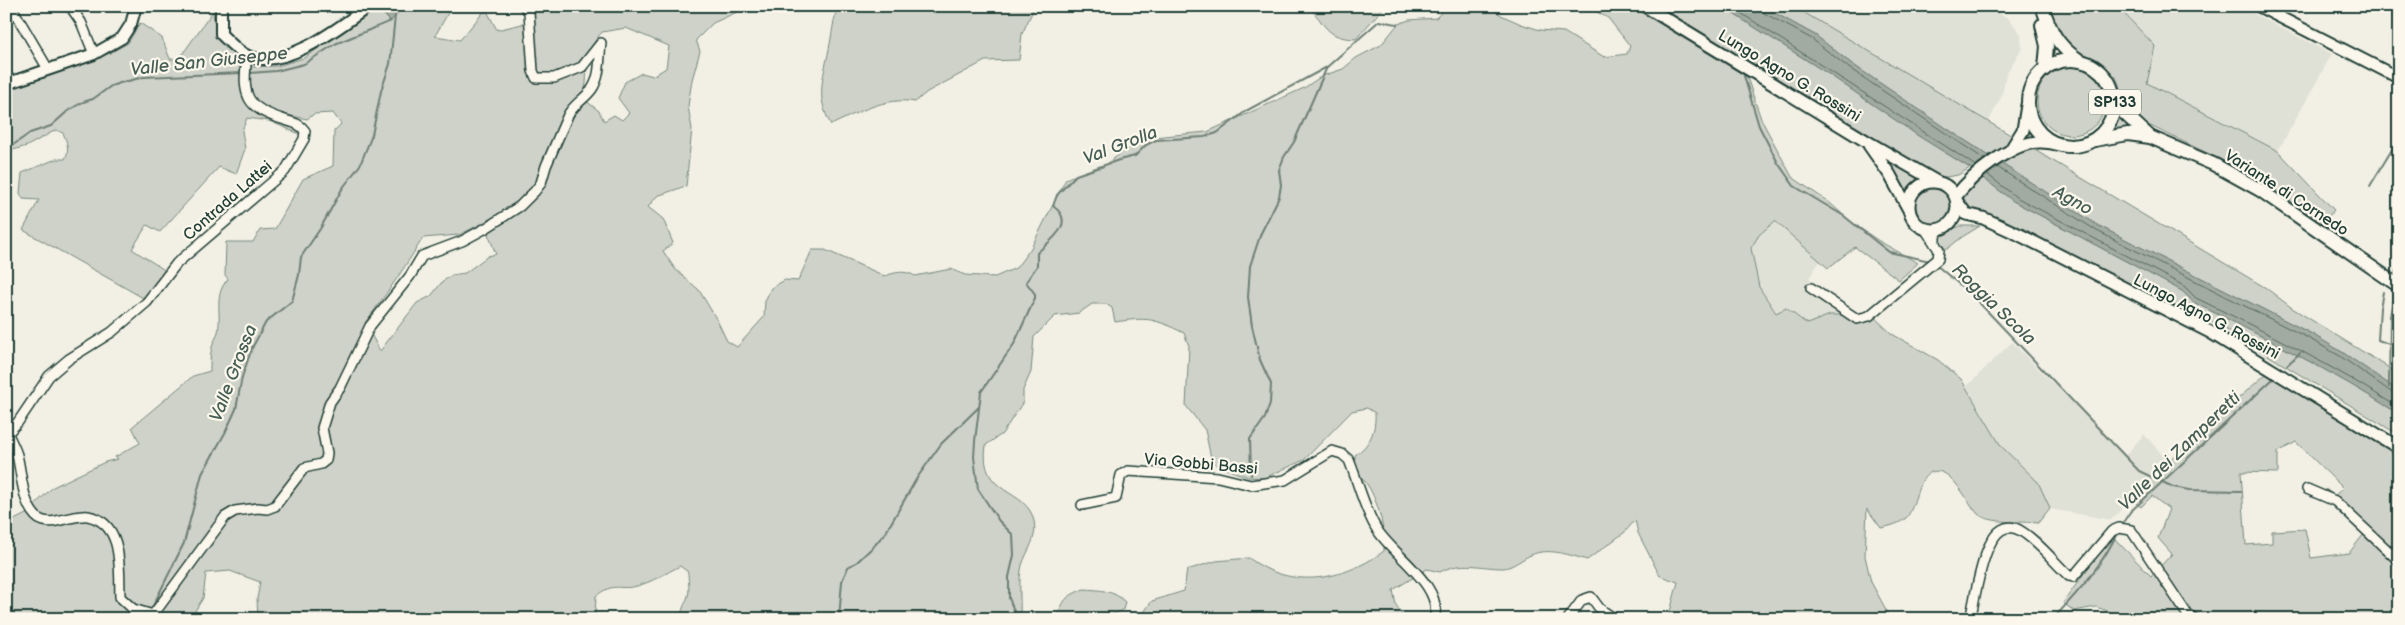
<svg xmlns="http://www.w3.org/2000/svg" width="2405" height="625" font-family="'Balsamiq Sans',sans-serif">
<rect width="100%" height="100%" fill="#f2f0e5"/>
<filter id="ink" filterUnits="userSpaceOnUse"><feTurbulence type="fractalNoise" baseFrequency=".02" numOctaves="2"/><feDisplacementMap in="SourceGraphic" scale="10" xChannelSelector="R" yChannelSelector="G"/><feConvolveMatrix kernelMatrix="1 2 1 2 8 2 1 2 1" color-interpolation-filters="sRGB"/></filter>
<g filter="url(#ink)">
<g fill="#e0e1d6">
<path d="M1793 6H1991V9L2008 18 2021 34 2022 48 2006 74 2002 95 1988 123Z"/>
<path d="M2117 6H2239L2332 54 2278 151 2146 83 2155 46Z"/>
<path d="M1775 221 1821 260 1809 278 1859 315H1830L1807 324 1786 308 1777 313 1759 287 1751 247 1759 235Z"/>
<path d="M2012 342 2125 456 2144 434 2168 461 2111 520 2050 509 2038 482 2001 446 1966 387Z"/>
</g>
<g fill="#cfd2c8" stroke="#77887e" fill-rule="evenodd">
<path d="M404 6H452L435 36 460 40 486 9 497 30 526 23 525 11 541 6H750L713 23 696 40 700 51 692 80 688 106 692 129 686 186 657 196 648 207 663 219 673 243 663 251 675 269 699 290 717 320 727 341 737 347 764 317 765 301 771 288 785 280 798 281 812 250H825L885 276C896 272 905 270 915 276L951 269 965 275 995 277 1016 268 1031 248 1066 179 1070 177 1103 167 1125 150 1153 137 1207 132 1304 88 1322 76 1343 69 1356 58 1381 45 1398 24 1409 20 1436 18 1447 6H1488L1501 15 1521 24 1540 30 1564 32 1604 57 1627 54 1630 46 1608 18 1586 6H1631L1747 77 1761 119 1792 177 1830 203 1851 222 1879 241 1918 263 1899 280 1855 247 1828 268 1775 221 1759 235 1751 248 1759 287 1776 313 1786 308 1807 324 1830 315H1872L1892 334 1938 360 1961 379 2001 446 2038 482 2050 508 2038 523C2023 521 1989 524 1978 514 1968 504 1951 465 1932 472 1916 478 1916 508 1906 518 1899 524 1890 526 1881 528L1867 509 1865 556 1871 582 1891 619H1668L1678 582 1660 576 1638 533 1635 520 1625 532 1587 560C1570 555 1548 547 1531 555 1523 558 1512 568 1503 568 1480 568 1462 560 1440 572L1427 569 1393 590 1396 605 1405 619H1139L1152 601 1184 591 1187 570 1216 561 1249 558C1291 590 1343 581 1384 551 1385 530 1380 508 1370 489 1361 474 1354 474 1355 455 1370 445 1376 431 1375 413L1367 408 1352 411 1304 460 1264 478 1248 477 1217 466 1211 458 1205 430 1186 406 1189 346 1184 333C1153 318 1149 317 1115 322L1112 308 1106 304H1092L1079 313 1055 316 1034 337 1031 372 1023 390V402L1002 434 986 445C978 497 1027 487 1034 521 1038 538 1027 550 1022 565 1018 581 1021 602 1020 619H681C681 609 685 605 688 596 690 589 688 579 688 572L680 566C666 573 652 582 637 586 618 591 615 581 596 596L595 619H258L257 599 260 582 230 571 206 573 203 598 190 619H6V524L28 513V511L53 487 105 462 118 459 115 457 140 443 132 427 193 376 210 371C210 363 210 355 212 347 213 342 217 337 218 332 222 313 213 295 228 279L225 275 226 242H253L260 230 275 229 303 179 333 166 334 131 341 124 333 113 314 114 307 119C289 115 257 113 250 91 248 84 249 75 249 67L277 66 304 58 377 8 390 21ZM626 28 669 46 666 68 653 76 642 73 625 82 618 98 629 113 622 120 614 115 604 121 599 111 581 97C590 84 584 71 588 57 590 48 596 39 602 32ZM481 224 488 234 496 254 488 256 465 273 452 275 442 282 431 296 417 303 380 351 365 323C386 295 405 267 423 238L459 235Z"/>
<path d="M838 6H1035L1022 34 1019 60 985 61 927 92 915 102C886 96 857 113 831 125 815 95 823 80 829 49 832 34 833 21 838 6Z"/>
<path d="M1307 6H1385L1356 39C1323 38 1327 23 1307 6Z"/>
<path d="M1659 6H1721L1830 75 1920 137 1970 168 1958 175 1940 178Z"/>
<path d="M1762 6H1793L2019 140 2027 124 2038 137 2023 143 2266 288 2292 308 2399 374V391L2342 352 2312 334 2099 226 1955 134 1852 64 1815 35Z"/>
<path d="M2048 6H2117L2155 46 2147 83 2278 151 2334 210 2323 223 2275 190 2222 160 2144 123 2126 103 2116 77 2098 61 2082 55 2066 43 2056 31Z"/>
<path d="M213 11C214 24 216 37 225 46 229 50 234 52 237 57 241 64 240 74 241 83 246 118 270 118 299 128L302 135 269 121 247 118 242 131 245 149 236 174 219 167 160 232 147 225 132 249 166 271 145 299 23 230 39 200 23 199 20 193 22 173 56 159H65C70 150 67 142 63 133L56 130 27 146 6 152V89L110 53 128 43 140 23 162 38 170 59H179Z"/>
<circle cx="2071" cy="101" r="34"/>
<path d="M2119 110 2140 131H2111L2117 121Z"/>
<path d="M1876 149 1924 178 1912 185 1905 195Z"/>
<path d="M1982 177 2013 201 2182 291 2193 302C2264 337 2332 371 2399 414V435L2205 317 2167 304 2003 219 1972 213 1963 206 1961 196Z"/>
<circle cx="1933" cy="206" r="18"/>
<path d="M1960 226H1980L1962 237 1947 249 1939 245 1938 235Z"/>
<path d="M2267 373 2399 456V619H2131L2096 607 2074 611 2063 603 2111 535 2151 576 2172 554 2158 538 2169 509 2152 496 2141 507 2132 500 2168 461ZM2296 442 2343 488 2333 497 2367 530 2349 553 2311 558 2305 529 2272 531V543L2246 545 2241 472 2278 473V452Z"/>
<path d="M1084 589C1099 590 1114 590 1125 602L1123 610 1103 619H1054C1067 601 1059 599 1084 589Z"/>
</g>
<g fill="#a2aba1" stroke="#6e7f75">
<path d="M379 6H404L391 21 377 8Z"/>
<path d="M1721 6H1762L1815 35 1852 64 1955 134 2099 226 2312 334 2342 352 2399 391V414C2332 371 2264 337 2193 302L2182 291 2013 201 1970 168 1920 137 1830 75Z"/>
</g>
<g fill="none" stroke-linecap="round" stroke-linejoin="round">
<g stroke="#536960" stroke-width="1">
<path d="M1730 6 1976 166"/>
<path d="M1761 6 1764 13 1812 39 1849 68 1984 159"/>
<path d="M1997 167 2097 231 2310 339 2340 356 2394 394 2399 395"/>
<path d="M1987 174 2016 197 2184 286 2196 298C2266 332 2334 366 2399 408"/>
</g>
<g stroke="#6e7f75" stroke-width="2">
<path d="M250 73 276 71 304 64 335 44 391 21"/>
<path d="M1744 76 1759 126 1778 163 1794 186 1844 216 1889 252 1930 261"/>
<path d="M6 150 30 133 51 126 69 110 83 102 93 99 111 86 120 83 144 77 242 73"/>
<path d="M2370 186 2399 138"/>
<path d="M1936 265 1971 294 2139 471 2173 487 2190 490 2241 491"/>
<path d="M2396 274 2399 255"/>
<path d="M2383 292 2380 308 2378 340 2389 344"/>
<path d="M2287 365 2300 353"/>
<path d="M2389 387 2390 317 2394 292"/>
<path d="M1251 475 1250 439 1265 418 1270 403 1271 384 1260 360 1252 326 1248 297 1250 266 1261 233 1279 197 1281 185 1279 170 1284 157 1294 142 1327 67"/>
<path d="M2326 490 2334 496"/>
<path d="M2122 524 2130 512 2274 378"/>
<path d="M150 612 184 543 202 474 225 433 236 409 242 377 252 348 266 322 292 301 299 275 301 257 320 229 342 189 360 165 372 135 381 91 390 64 395 16"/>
<path d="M839 619 842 581 848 567 857 562 874 546 886 532 917 478 941 444 979 407"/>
<path d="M1017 619 1009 598V577L1014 555 1013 535 999 521 978 489 974 457 975 441 981 392 1014 344 1035 298V294L1026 282 1037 266V253C1051 240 1077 223 1053 206L1057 195 1076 175 1119 160 1135 156 1146 145 1156 140 1204 137 1217 133 1246 111 1327 67 1379 21 1397 24"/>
<path d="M2053 619C2077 593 2103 565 2117 533"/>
</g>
<g stroke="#1f3d34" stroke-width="12">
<g id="minor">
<path d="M11 6 48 69"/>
<path d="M70 6 81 22 94 54"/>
<path d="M1935 244V236L1940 229"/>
<path d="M1811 288 1857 319 1869 316 1938 259 1939 250 1925 229"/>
<path d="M8 434C11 441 15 448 17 455 22 474 22 507 39 519 47 524 57 521 65 519 72 518 81 515 88 516 124 523 119 569 120 597L133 609 137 619"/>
<path d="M6 435 18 422 49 376 69 359 112 332 147 302 177 263 285 171 304 139 305 131C299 123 294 123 285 120 245 108 242 96 247 56"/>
<path d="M2307 489 2335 501 2399 561"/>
<path d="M1082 505 1116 498 1121 475 1128 471 1218 477 1251 485 1285 480 1332 451 1342 454 1349 460C1358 482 1364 508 1376 528 1391 554 1445 586 1434 619"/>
<path d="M133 609 153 615 225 517 235 511 258 508 267 509 275 506 304 468 321 464 326 460 327 453 322 428 330 402 340 388 370 326 410 276 422 256 462 241 486 228 520 206 535 191 541 183 546 166 568 115C574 104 585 99 592 89 601 76 599 58 601 43L582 67 554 78H536L533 71 529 12 524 6"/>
<path d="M1568 619 1582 600 1591 597 1600 609 1615 619"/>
<path d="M1970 619C1976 600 1984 508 2021 531 2039 542 2053 561 2069 576L2073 577 2112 531 2119 528 2131 530 2187 614 2195 619"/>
</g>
</g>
<g stroke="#1f3d34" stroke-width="14">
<g id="tertiary">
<path d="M221 6V34C229 42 238 52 248 56 285 71 341 26 369 6"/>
<path d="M2258 6 2399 78"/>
<path d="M6 84 94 54 122 38 131 24 136 6"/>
</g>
</g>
<g stroke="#1f3d34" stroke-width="15">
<g id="secondary">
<path d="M1645 6 1866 141 1937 182"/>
<path d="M1869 145 1890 175 1909 210"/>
<path d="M2010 151 2023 130 2027 105"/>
<circle cx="1933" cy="206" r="24"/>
<path d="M1956 196C1972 175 2013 141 2041 142 2046 142 2052 143 2057 144"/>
<path d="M1958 203 1966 214 1983 218 2018 234 2210 332 2399 448"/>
</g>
</g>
<g stroke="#1f3d34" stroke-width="16">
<g id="primary">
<path d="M2042 6C2050 30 2057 46 2079 60"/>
<path d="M2042 25 2047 46 2045 68"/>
<circle cx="2071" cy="103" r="43"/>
<path d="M2115 99 2123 112 2150 137"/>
<path d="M2095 140 2128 134 2150 137 2213 164 2260 190 2399 286"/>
</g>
</g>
<use href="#minor" stroke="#fbf7ec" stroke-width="9"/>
<use href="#tertiary" stroke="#fbf7ec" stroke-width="10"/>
<use href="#secondary" stroke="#fbf7ec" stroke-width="11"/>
<use href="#primary" stroke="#fbf7ec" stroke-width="12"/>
</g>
</g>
<g text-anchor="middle" stroke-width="4.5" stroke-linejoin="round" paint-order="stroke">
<rect fill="#fbf7ec" stroke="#61756b" stroke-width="1" x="2089" y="89.5" width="52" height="25" rx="4"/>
<g font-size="15" font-weight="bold" fill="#1f3d34">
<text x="2115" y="107">SP133</text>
</g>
<g font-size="16" fill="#1f3d34" stroke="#fbf7ec">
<text transform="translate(1790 75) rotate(31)" y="6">Lungo Agno G. Rossini</text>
<text transform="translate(2287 192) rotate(33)" y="6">Variante di Cornedo</text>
<text transform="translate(227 200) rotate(-41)" y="6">Contrada Lattei</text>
<text transform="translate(2207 316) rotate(28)" y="6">Lungo Agno G. Rossini</text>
<text transform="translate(1201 463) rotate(5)" y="6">Via Gobbi Bassi</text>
</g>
<g font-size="18" font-style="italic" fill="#465e55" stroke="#fbf7ec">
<text transform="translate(209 61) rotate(-6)" y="6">Valle San Giuseppe</text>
<text transform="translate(1120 145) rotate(-21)" y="6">Val Grolla</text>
<text transform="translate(2073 200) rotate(29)" y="6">Agno</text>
<text transform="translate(1994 304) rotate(44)" y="6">Roggia Scola</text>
<text transform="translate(233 373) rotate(-69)" y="6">Valle Grossa</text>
<text transform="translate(2179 451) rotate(-44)" y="6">Valle dei Zamperetti</text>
</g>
</g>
<rect width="2405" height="625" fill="none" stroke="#fbf7ec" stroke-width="25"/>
<rect x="12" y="12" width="2380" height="600" fill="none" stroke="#1f3d34" stroke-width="2" filter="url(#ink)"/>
</svg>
